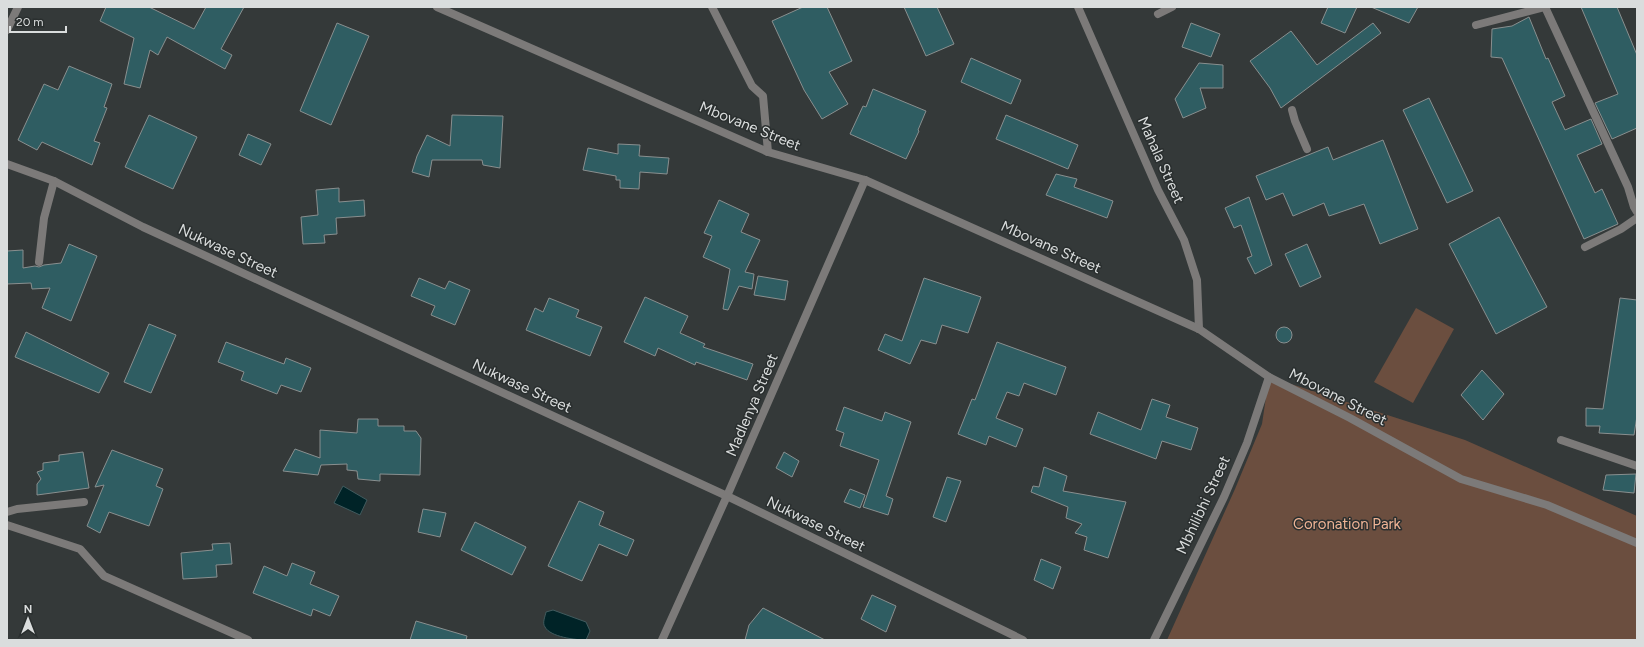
<svg xmlns="http://www.w3.org/2000/svg" width="1644" height="647" font-family="Figtree,sans-serif">
<rect width="100%" height="100%" fill="#343939"/>
<g fill="#6b4e3f">
<path d="M1416 308 1454 329 1413 403 1374 382Z"/>
<path d="M1269 377 1465 440 1637 516V640H1167L1235 489 1262 424Z"/>
</g>
<g fill="#002327" stroke="#415b5e">
<path d="M343 486 367 500 360 515 334 503Z"/>
<path d="M553 610 586 622 590 631 586 640C576 640 550 637 545 627 542 623 545 617 546 612Z"/>
</g>
<g fill="#2f5d62" stroke="#898f8f">
<path d="M106 7H149L194 29 206 7H244L221 49 232 55 225 69 167 37 158 55 150 50 140 88 124 84 134 38 100 21Z"/>
<path d="M803 7H827L852 61 829 72 848 104 822 119 804 90 772 21Z"/>
<path d="M904 7H937L954 44 926 56Z"/>
<path d="M1328 7H1357L1345 33 1321 23Z"/>
<path d="M1371 7H1418L1409 23Z"/>
<path d="M1581 7H1617L1637 55V128L1612 139 1595 103 1618 94Z"/>
<path d="M1529 17 1546 59 1548 58 1565 96 1552 102 1565 130 1591 119 1602 144 1577 155 1595 193 1602 189 1618 224 1584 239 1502 58 1491 57 1492 29 1512 26Z"/>
<path d="M337 23 369 36 331 125 300 111Z"/>
<path d="M1191 23 1220 34 1211 57 1182 47Z"/>
<path d="M1373 23 1381 33 1281 108 1270 88 1250 61 1291 31 1317 65Z"/>
<path d="M971 58 1021 80 1011 104 961 82Z"/>
<path d="M1199 63 1223 65V88H1200L1206 108 1183 118 1175 99Z"/>
<path d="M69 66 112 84 104 107 107 108 94 141 100 143 92 165 42 142 37 150 18 140 44 84 58 90Z"/>
<path d="M873 89 926 111 918 130 919 131 906 159 850 134 863 106 866 107Z"/>
<path d="M1429 98 1473 191 1447 203 1403 110Z"/>
<path d="M149 115 197 137 173 189 125 167Z"/>
<path d="M452 115 503 116 500 168 483 165 482 160H432L429 177 412 172 417 156 427 135 450 146Z"/>
<path d="M1006 115 1078 145 1068 169 996 139Z"/>
<path d="M248 134 271 144 261 165 239 155Z"/>
<path d="M1383 140 1418 229 1380 244 1364 204 1329 216 1324 203 1293 216 1283 193 1266 200 1256 176 1328 147 1333 160Z"/>
<path d="M618 144 640 145 639 156 669 158 667 174 640 172 639 189 620 188V180H616V176L583 170 588 148 618 154Z"/>
<path d="M1056 174 1077 179 1074 187 1113 201 1107 218 1046 195Z"/>
<path d="M339 188V202L364 200 365 216 336 218 337 234 324 235 325 243 303 244 301 217 318 215 316 190Z"/>
<path d="M1249 197 1272 265 1255 274 1247 258 1252 256 1241 225 1234 228 1225 208Z"/>
<path d="M719 200 749 214 741 232 760 240 745 272 754 274 752 289 739 286 728 310 723 309 730 269 703 257 712 236 704 233Z"/>
<path d="M1499 217 1547 307 1496 334 1449 244Z"/>
<path d="M69 244 97 256 71 321 42 308 50 288 32 289 31 283 7 284V251L23 250V268L35 266 39 267 44 265 61 263Z"/>
<path d="M1307 244 1321 277 1300 287 1285 254Z"/>
<path d="M758 276 788 281 785 300 754 295Z"/>
<path d="M419 278 445 289 449 281 470 290 455 325 431 315 435 306 411 296Z"/>
<path d="M924 278 981 297 968 333 942 325 936 344 921 340 910 364 878 350 885 334 902 341Z"/>
<path d="M645 297 688 316 680 333 705 344 703 347 753 364 747 380 696 362 695 365 658 348 655 356 624 342Z"/>
<path d="M549 298 579 310 576 317 602 327 590 356 526 330 535 308 543 312Z"/>
<path d="M1620 298 1637 300V416L1634 435 1599 433 1600 426H1586V408L1603 409Z"/>
<path d="M149 324 176 335 151 393 124 382Z"/>
<circle cx="1284" cy="335" r="8"/>
<path d="M26 332 109 373 99 393 15 357Z"/>
<path d="M226 342 284 364 286 358 311 368 301 392 281 385 277 394 241 380 244 372 218 362Z"/>
<path d="M997 342 1066 367 1056 395 1024 383 1019 396 1007 392 996 418 1023 429 1016 447 989 436 986 445 958 434 972 399 975 400Z"/>
<path d="M1482 370 1504 394 1483 420 1461 395Z"/>
<path d="M1152 399 1170 405 1166 417 1198 428 1191 450 1162 441 1156 459 1090 434 1098 412 1141 430Z"/>
<path d="M844 407 882 421 885 412 911 422 886 496 893 499 888 515 863 507 879 460 840 446 844 433 836 430Z"/>
<path d="M358 419H378V426H404V431H416L421 438 420 475 380 474V481L358 479 357 471 347 470V464L321 465 318 475 283 471 295 449 320 458V430L357 433Z"/>
<path d="M112 450 163 469 156 486 163 489 149 526 109 512 100 533 87 526 104 485 95 487Z"/>
<path d="M83 452 89 488 37 495V484L41 479 37 472 43 470V463L59 461V455Z"/>
<path d="M784 452 799 461 792 477 776 468Z"/>
<path d="M1044 467 1067 476 1063 491 1126 502 1108 558 1084 550 1087 537 1075 533 1082 524 1066 518 1068 507 1031 492 1033 486 1039 487Z"/>
<path d="M1636 474 1634 493 1603 490 1606 475Z"/>
<path d="M947 477 961 481 946 522 933 517Z"/>
<path d="M850 489 865 495 860 508 844 502Z"/>
<path d="M579 501 604 512 599 525 634 540 627 556 599 544 582 581 548 566Z"/>
<path d="M423 509 446 513 440 537 418 532Z"/>
<path d="M475 522 526 547 512 575 461 550Z"/>
<path d="M230 543 232 564 216 565 217 577 183 579 181 553 213 550 212 544Z"/>
<path d="M1041 559 1061 567 1053 589 1034 580Z"/>
<path d="M292 563 315 572 310 584 339 596 330 616 313 609 311 616 253 593 264 566 287 576Z"/>
<path d="M872 595 896 606 886 632 861 619Z"/>
<path d="M763 608 825 640H745L749 625Z"/>
<path d="M416 621 467 636 466 640H410Z"/>
</g>
<g fill="none" stroke-linecap="round" stroke-linejoin="round">
<g stroke="#7c7a79" stroke-width="8">
<path d="M1545 7 1628 187 1634 207 1637 212"/>
<path d="M1476 25 1545 7"/>
<path d="M1585 247 1621 229 1637 218"/>
</g>
<g stroke="#7c7a79" stroke-width="8">
<path d="M712 7 752 86 763 96 768 152"/>
<path d="M1078 7 1158 190 1184 240 1197 280 1199 329"/>
<path d="M1158 14 1172 7"/>
<path d="M7 30 18 7"/>
<path d="M1292 110 1295 121 1307 149"/>
<path d="M7 164 54 181 143 227 727 496 1023 640"/>
<path d="M39 262 44 218 54 181"/>
<path d="M1561 440 1637 466"/>
<path d="M7 512 17 509 84 502"/>
<path d="M7 525 80 549 104 576 248 640"/>
<path d="M662 640 727 496 865 180"/>
<path d="M1154 640 1224 497 1247 443 1269 377"/>
</g>
<path stroke="#7c7a79" stroke-width="8" d="M437 7 768 152 865 180 1199 329 1269 377 1350 418 1461 479 1547 505 1637 543"/>
</g>
<g text-anchor="middle" stroke-width="3" stroke-linejoin="round" paint-order="stroke">
<g font-size="15" fill="#dadddd" stroke="#2a2f2f">
<text transform="translate(750 126) rotate(22)" y="5">Mbovane Street</text>
<text transform="translate(1161 160) rotate(66)" y="5">Mahala Street</text>
<text transform="translate(1051 247) rotate(24)" y="5">Mbovane Street</text>
<text transform="translate(228 251) rotate(25)" y="5">Nukwase Street</text>
<text transform="translate(522 386) rotate(25)" y="5">Nukwase Street</text>
<text transform="translate(1338 397) rotate(27)" y="5">Mbovane Street</text>
<text transform="translate(752 405) rotate(-67)" y="5">Madlenya Street</text>
<text transform="translate(1203 505) rotate(-65)" y="5">Mbhilibhi Street</text>
<text transform="translate(816 524) rotate(26)" y="5">Nukwase Street</text>
</g>
<g font-size="15" fill="#efb495" stroke="#2a2f2f">
<text x="1347" y="529">Coronation Park</text>
</g>
</g>
<rect width="1644" height="647" fill="none" stroke="#dadddd" stroke-width="16"/>
<g transform="translate(28 619)" stroke="#2a2f2f" stroke-width="3" paint-order="stroke">
<path d="M0-3L7 15L0 10L-7 15Z" fill="#dadddd"/>
<text y="-6" font-size="11" font-weight="bold" text-anchor="middle" fill="#dadddd">N</text>
</g>
<path d="M10 26v6h56v-6" fill="none" stroke="#dadddd" stroke-width="2"/>
<text x="16" y="26" font-size="12" fill="#dadddd" stroke="#2a2f2f" stroke-width="3" paint-order="stroke">20 m</text>
</svg>
